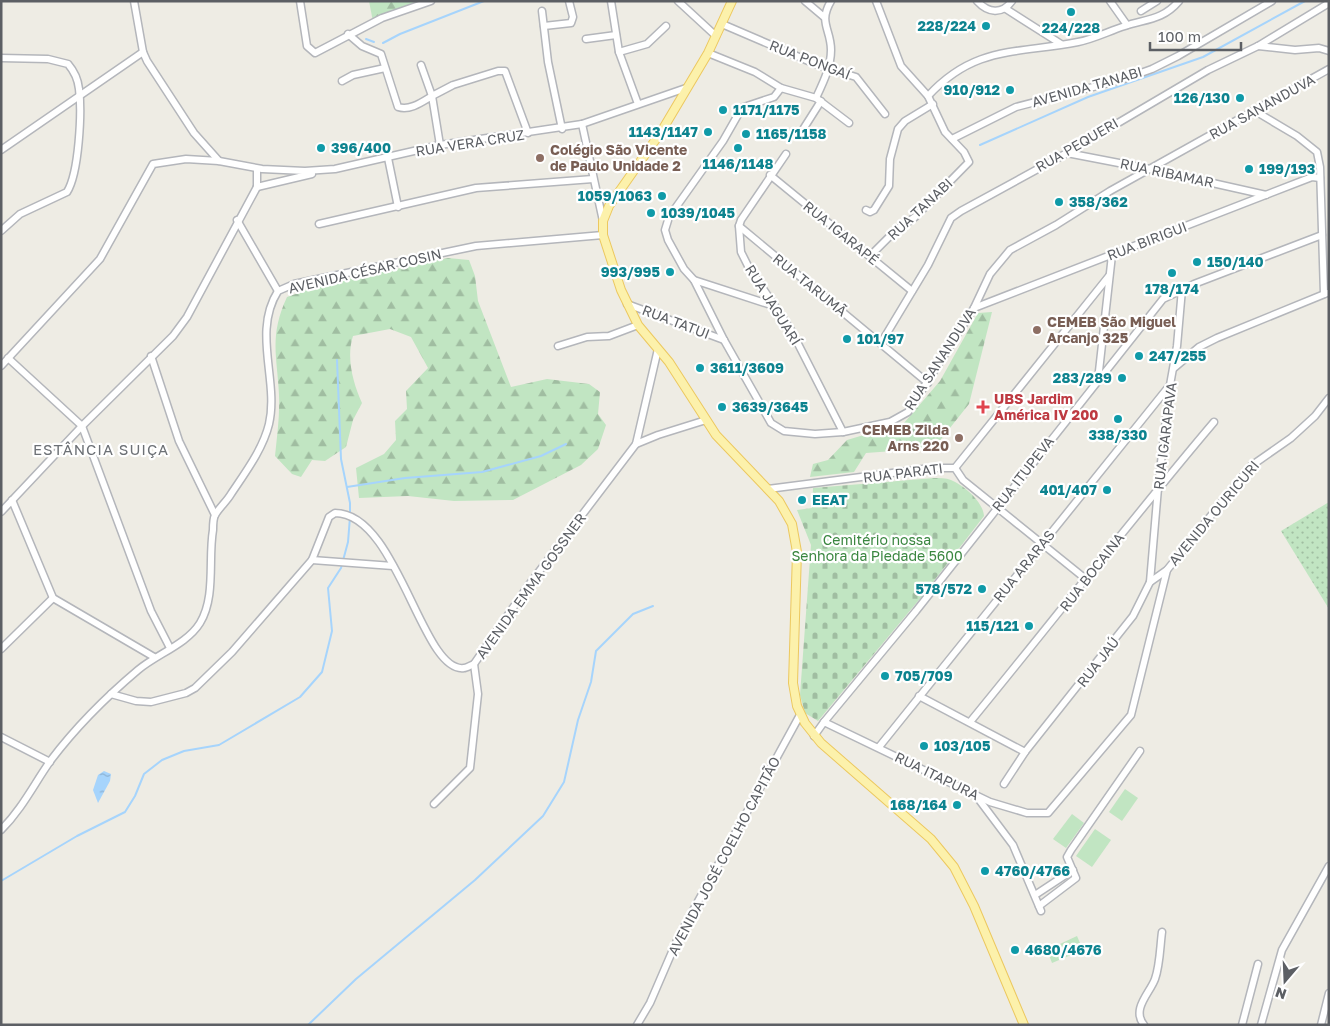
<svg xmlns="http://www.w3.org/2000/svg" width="1330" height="1026" font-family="'Golos Text',sans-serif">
<defs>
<pattern id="grass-dots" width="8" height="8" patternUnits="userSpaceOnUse" patternTransform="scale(1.25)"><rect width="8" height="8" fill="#c1e5c2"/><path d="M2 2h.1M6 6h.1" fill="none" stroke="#a0bda1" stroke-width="1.8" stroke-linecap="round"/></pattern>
<pattern id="forest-firs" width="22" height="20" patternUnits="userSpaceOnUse" patternTransform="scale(1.25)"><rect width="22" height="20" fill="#c1e5c2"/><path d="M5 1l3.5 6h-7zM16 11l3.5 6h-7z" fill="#a0bda1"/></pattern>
<pattern id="cemetery-stones" width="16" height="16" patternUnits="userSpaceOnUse" patternTransform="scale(1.25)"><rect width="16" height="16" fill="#c1e5c2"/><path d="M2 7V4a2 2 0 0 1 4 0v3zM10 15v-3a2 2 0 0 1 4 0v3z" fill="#a0bda1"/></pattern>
<pattern id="water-ripples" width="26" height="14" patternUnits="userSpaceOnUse" patternTransform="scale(1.25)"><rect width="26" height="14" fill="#a6d4fc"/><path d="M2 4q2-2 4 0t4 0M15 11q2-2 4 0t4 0" fill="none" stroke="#8aafd0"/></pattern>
</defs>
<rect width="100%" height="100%" fill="#eeece4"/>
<path fill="url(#grass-dots)" d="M1329 502V609L1281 531Z"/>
<g fill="url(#forest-firs)">
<path d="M369 1H431L373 22Z"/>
<path d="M448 258 469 260 475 276 478 301 511 387 547 379 589 384 600 392 598 414 606 425 598 449 581 465 513 500 454 501 408 496 359 498 356 468 384 454 396 440 395 421 407 409 406 391 428 368 411 337 390 329 353 336C346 357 353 383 362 403L353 420 346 447 325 461 312 460 301 477 292 474 275 456C277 436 280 415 279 395 277 355 269 336 287 297L321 285Z"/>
<path d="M992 312 969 404 934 448 866 453 854 472 810 477 813 464 828 460 847 440 904 423 940 381 978 313Z"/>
</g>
<path fill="url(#cemetery-stones)" d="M934 478C939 478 946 478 951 480 963 485 983 501 984 516L923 595 818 721 805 713 800 695 811 545 797 510 812 508 813 488Z"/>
<g fill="#c1e5c2">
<path d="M1125 789 1138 798 1122 821 1109 812Z"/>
<path d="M1072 814 1084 823 1066 848 1053 839Z"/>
<path d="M1095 829 1111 840 1092 867 1076 856Z"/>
<path d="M1077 936 1083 950 1052 963 1047 950Z"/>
</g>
<path fill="url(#water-ripples)" d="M104 771 111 774 110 781 98 803 93 790 98 775Z"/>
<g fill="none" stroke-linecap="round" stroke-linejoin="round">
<g stroke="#a6d4fc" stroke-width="2">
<path d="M366 39 374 42"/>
<path d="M383 43 400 34 484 1"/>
<path d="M980 145 1088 97 1203 57 1305 1"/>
<path d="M347 487 405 478 482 472 541 456 566 444"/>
<path d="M1 881 77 836 125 812 135 796 144 774 162 760 184 751 219 745 300 697 322 672 332 631 328 588 341 568 348 542 350 517V503L341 459 337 360"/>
<path d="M308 1025 356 979 475 880 543 816 564 782 578 720 591 682 596 651 633 614 653 606"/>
</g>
<g stroke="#b4b6bb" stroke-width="9">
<g id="minor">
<path d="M134 1 143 52 147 61 194 133 219 161"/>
<path d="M300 1 307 46 315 53 382 18 431 1"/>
<path d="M611 1 619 52 638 104"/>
<path d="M678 1 716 36"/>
<path d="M805 1 824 17"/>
<path d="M977 1C988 13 1002 15 1012 1"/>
<path d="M1110 1 1127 25"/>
<path d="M1006 9 1061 44"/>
<path d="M542 11 548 62 562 129"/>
<path d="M1141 11 1157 1"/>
<path d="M722 24 820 66 856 77 885 114"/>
<path d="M544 26 571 23 573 17 569 1"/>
<path d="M348 34 362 46 381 54 398 107C410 111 422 102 432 96L440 145"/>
<path d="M586 39 616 35"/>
<path d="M1258 46 1295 50 1319 48 1329 51"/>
<path d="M619 52 647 44 666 26"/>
<path d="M708 53 755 72 781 88 816 98 849 123"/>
<path d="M1 58 48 59 68 64C74 71 78 79 79 89 82 112 79 173 67 192L20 214 1 231"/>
<path d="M421 65 432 96 453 85 498 71H505L528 133"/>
<path d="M342 81 353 75 385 68"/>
<path d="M781 88 774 97 744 107 739 113 723 141 669 217 665 230 668 240 684 269 694 280 724 340 771 423 784 431 815 434 843 432 890 422 908 412 974 308 990 274 1010 250 1056 225 1110 191 1329 69"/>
<path d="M928 96C975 45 1017 54 1078 42 1094 39 1109 31 1125 26 1146 19 1163 20 1179 1"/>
<path d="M816 98C823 83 831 67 831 50 831 29 818 23 831 1"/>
<path d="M1255 111 1297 136 1317 152 1320 167 1324 294"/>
<path d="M582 124 603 221"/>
<path d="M802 131 821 101"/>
<path d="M952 139 1016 107 1124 79 1152 69 1178 56 1272 1"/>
<path d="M1 150 143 52"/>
<path d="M1067 153 1150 169 1266 195"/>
<path d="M786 154 741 220 739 226 741 252 749 268 791 330 843 432"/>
<path d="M388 158 398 207"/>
<path d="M257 169V187"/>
<path d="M770 175 912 291"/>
<path d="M257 187 312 174"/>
<path d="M866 210 870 212 874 210 889 186 890 159 898 129 905 121 933 104"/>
<path d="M237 220 278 291"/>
<path d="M319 224 476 188 593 179"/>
<path d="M739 226 928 383"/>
<path d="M870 256 894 232 915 217 969 162 964 152 945 132 928 96 901 66 876 1"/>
<path d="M694 280 774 306"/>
<path d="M627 304 724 340"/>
<path d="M974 308 1312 177 1320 178"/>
<path d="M881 343 928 265 951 218 961 211 1067 153 1208 70 1258 46 1329 3"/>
<path d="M558 346 587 337 609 336 638 325"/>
<path d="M151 356 179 441 215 515"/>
<path d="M8 358 82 426 151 611 170 648"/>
<path d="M1 366 100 259 153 164 186 159 219 161 262 169 305 171 335 169 440 145 582 124 686 88"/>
<path d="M1174 368 1199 347 1217 338 1327 293"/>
<path d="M1098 380 1112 255"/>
<path d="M636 444 658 435 706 420"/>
<path d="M955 468 1109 276"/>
<path d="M768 489 931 468H955L963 480 1087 580"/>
<path d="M12 500 53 598 154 657"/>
<path d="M1 512 82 426 173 336 187 317 257 187"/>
<path d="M312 560 393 566"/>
<path d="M1150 582 1158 488 1170 385 1177 346 1182 289"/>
<path d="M1 649 53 598"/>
<path d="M111 694 136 701 151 702 186 693 195 688 232 652 312 560 329 517 335 513C398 513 422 674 464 668 467 668 471 665 474 664L528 586 636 444 658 349"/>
<path d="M919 696 1025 752"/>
<path d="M824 722 990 802 1027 813H1048L1131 715 1167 570"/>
<path d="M970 722C1052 622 1131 520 1214 422"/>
<path d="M814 736 824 722 916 611 1163 299 1194 284 1322 235"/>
<path d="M1 737 50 762"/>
<path d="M879 747 1170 385"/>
<path d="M1004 784 1025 752 1133 616 1150 582 1167 570 1251 466 1291 438 1315 416 1329 398"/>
<path d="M977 797 1013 845 1041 911"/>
<path d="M434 804 470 768 478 694 474 664"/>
<path d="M1 830C22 809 34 784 51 760 76 727 106 697 138 670 157 654 187 644 200 623 216 597 208 559 213 530 213 525 213 519 215 515 219 508 227 501 231 494 245 473 263 449 269 424 279 381 252 332 278 291L294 284 476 246 603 235"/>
<path d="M1035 895 1073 870"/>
<path d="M1039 906 1076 878 1067 857 1071 850 1140 751"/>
<path d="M637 1025 650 1003 678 938 800 715"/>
<path d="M1144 1025C1131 1009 1150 993 1155 979 1160 965 1160 947 1162 932"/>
<path d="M1242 1025 1258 964"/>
<path d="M1261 1025 1282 950 1329 866"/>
<path d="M1321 1025 1329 993"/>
</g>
</g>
<g stroke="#ecc85f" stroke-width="10">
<path id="major" d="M732 1 708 53 661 132 609 206 603 221V235L621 290 638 325 669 362 716 435 779 501 792 524 797 552 793 683 797 706 805 723 821 743 931 839 954 867 974 906 1024 1025"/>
</g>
<use href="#minor" stroke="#fff" stroke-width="6"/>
<use href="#major" stroke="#fcf1ab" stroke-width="8"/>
</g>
<g fill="#0f9aa8" stroke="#fff" stroke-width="2">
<circle cx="1071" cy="12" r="5"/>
<circle cx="986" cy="26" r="5"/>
<circle cx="1010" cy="90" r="5"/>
<circle cx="1240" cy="98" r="5"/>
<circle cx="723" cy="110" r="5"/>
<circle cx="708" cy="132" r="5"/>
<circle cx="746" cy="134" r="5"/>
<circle cx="321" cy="148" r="5"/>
<circle cx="738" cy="148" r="5"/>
<circle cx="1249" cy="169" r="5"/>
<circle cx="662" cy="196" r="5"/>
<circle cx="1059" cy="202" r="5"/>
<circle cx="651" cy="213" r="5"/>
<circle cx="1197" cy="262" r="5"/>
<circle cx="670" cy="272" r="5"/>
<circle cx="1172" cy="273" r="5"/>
<circle cx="847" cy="339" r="5"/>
<circle cx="1139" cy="356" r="5"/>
<circle cx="700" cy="368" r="5"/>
<circle cx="1122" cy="378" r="5"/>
<circle cx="722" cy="407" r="5"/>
<circle cx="1118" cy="419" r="5"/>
<circle cx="1107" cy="490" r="5"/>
<circle cx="802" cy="500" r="5"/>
<circle cx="982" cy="589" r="5"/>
<circle cx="1029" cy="626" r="5"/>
<circle cx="885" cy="676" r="5"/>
<circle cx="924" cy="746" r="5"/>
<circle cx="957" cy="805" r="5"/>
<circle cx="985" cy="871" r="5"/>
<circle cx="1015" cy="950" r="5"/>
</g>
<g fill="#8d6e63" stroke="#fff" stroke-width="2">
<circle cx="540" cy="158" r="5"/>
<circle cx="1037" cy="330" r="5"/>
<circle cx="959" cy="438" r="5"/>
</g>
<path fill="#e0444e" stroke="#fff" stroke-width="2" d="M980.5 399.5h5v5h5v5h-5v5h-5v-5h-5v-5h5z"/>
<g text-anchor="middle" stroke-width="4.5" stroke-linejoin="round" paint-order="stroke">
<g font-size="14" font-weight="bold" fill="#0d838f" stroke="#fff" text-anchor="start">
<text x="976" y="31" text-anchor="end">228/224</text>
<text x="1071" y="33" text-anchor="middle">224/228</text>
<text x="1000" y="95" text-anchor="end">910/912</text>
<text x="1230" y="103" text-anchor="end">126/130</text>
<text x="733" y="115">1171/1175</text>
<text x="698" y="137" text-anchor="end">1143/1147</text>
<text x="756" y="139">1165/1158</text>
<text x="331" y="153">396/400</text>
<text x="738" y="169" text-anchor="middle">1146/1148</text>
<text x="1259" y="174">199/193</text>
<text x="652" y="201" text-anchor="end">1059/1063</text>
<text x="1069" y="207">358/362</text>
<text x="661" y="218">1039/1045</text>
<text x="1207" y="267">150/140</text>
<text x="660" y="277" text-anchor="end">993/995</text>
<text x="1172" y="294" text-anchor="middle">178/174</text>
<text x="857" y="344">101/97</text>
<text x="1149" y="361">247/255</text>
<text x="710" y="373">3611/3609</text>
<text x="1112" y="383" text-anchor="end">283/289</text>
<text x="732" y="412">3639/3645</text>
<text x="1118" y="440" text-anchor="middle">338/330</text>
<text x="1097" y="495" text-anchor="end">401/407</text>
<text x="812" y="505">EEAT</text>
<text x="972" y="594" text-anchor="end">578/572</text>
<text x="1019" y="631" text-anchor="end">115/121</text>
<text x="895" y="681">705/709</text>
<text x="934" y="751">103/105</text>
<text x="947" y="810" text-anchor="end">168/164</text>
<text x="995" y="876">4760/4766</text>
<text x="1025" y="955">4680/4676</text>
</g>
<g font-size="14" fill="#5c5f64" stroke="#fff">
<text transform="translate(810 60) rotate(21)" y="5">RUA PONGAÍ</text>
<text transform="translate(1087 87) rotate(-16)" y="5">AVENIDA TANABI</text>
<text transform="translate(1262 107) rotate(-29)" y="5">RUA SANANDUVA</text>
<text transform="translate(470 143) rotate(-9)" y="5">RUA VERA CRUZ</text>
<text transform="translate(1077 145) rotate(-30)" y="5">RUA PEQUERI</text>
<text transform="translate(1167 173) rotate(12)" y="5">RUA RIBAMAR</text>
<text transform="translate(920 209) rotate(-43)" y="5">RUA TANABI</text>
<text transform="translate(841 233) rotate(39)" y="5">RUA IGARAPÉ</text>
<text transform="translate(1147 241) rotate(-21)" y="5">RUA BIRIGUI</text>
<text transform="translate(365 271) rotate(-13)" y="5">AVENIDA CÉSAR COSIN</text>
<text transform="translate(810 285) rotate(39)" y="5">RUA TARUMÃ</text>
<text transform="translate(773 305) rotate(58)" y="5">RUA JAGUARÍ</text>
<text transform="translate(676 322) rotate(21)" y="5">RUA TATUI</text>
<text transform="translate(940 359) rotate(-57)" y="5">RUA SANANDUVA</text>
<text transform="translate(1165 436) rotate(-83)" y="5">RUA IGARAPAVA</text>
<text transform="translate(903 473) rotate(-7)" y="5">RUA PARATI</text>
<text transform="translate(1023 474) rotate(-52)" y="5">RUA ITUPEVA</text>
<text transform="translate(1214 513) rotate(-50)" y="5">AVENIDA OURICURI</text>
<text transform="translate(1024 566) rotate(-51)" y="5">RUA ARARAS</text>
<text transform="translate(1092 572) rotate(-52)" y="5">RUA BOCAINA</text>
<text transform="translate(531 586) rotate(-54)" y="5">AVENIDA EMMA GOSSNER</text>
<text transform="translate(1098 662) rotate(-52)" y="5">RUA JAÚ</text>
<text transform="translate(937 776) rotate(26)" y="5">RUA ITAPURA</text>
<text transform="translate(724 856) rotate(-62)" y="5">AVENIDA JOSÉ COELHO CAPITÃO</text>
</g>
<g font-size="14" font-weight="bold" fill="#785e54" stroke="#fff" text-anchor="start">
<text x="550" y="155">Colégio São Vicente<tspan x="550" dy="16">de Paulo Unidade 2</tspan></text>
<text x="1047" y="327">CEMEB São Miguel<tspan x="1047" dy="16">Arcanjo 325</tspan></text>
<text x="949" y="435" text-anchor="end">CEMEB Zilda<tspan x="949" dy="16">Arns 220</tspan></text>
</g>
<g font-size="14" font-weight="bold" fill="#be3a42" stroke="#fff" text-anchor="start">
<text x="994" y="404">UBS Jardim<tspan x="994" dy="16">América IV 200</tspan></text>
</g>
<g font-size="14" fill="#39863f" stroke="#fff">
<text x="877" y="545">Cemitério nossa<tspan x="877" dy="16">Senhora da Piedade 5600</tspan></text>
</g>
<g font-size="15" letter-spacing="1" fill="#6d7176" stroke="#fff">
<text x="101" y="455">ESTÂNCIA SUIÇA</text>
</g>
</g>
<rect width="1330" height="1026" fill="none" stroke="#5c5f64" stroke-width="5"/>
<g transform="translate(1285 981) rotate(199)" stroke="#ffffff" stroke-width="4" paint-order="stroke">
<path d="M0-4L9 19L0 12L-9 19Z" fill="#5c5f64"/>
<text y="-8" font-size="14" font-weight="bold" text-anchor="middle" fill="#5c5f64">N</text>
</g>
<path d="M1150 42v8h91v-8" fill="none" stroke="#5c5f64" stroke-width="2.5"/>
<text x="1158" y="42" font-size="15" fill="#5c5f64" stroke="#ffffff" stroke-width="4" paint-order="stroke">100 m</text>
</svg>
